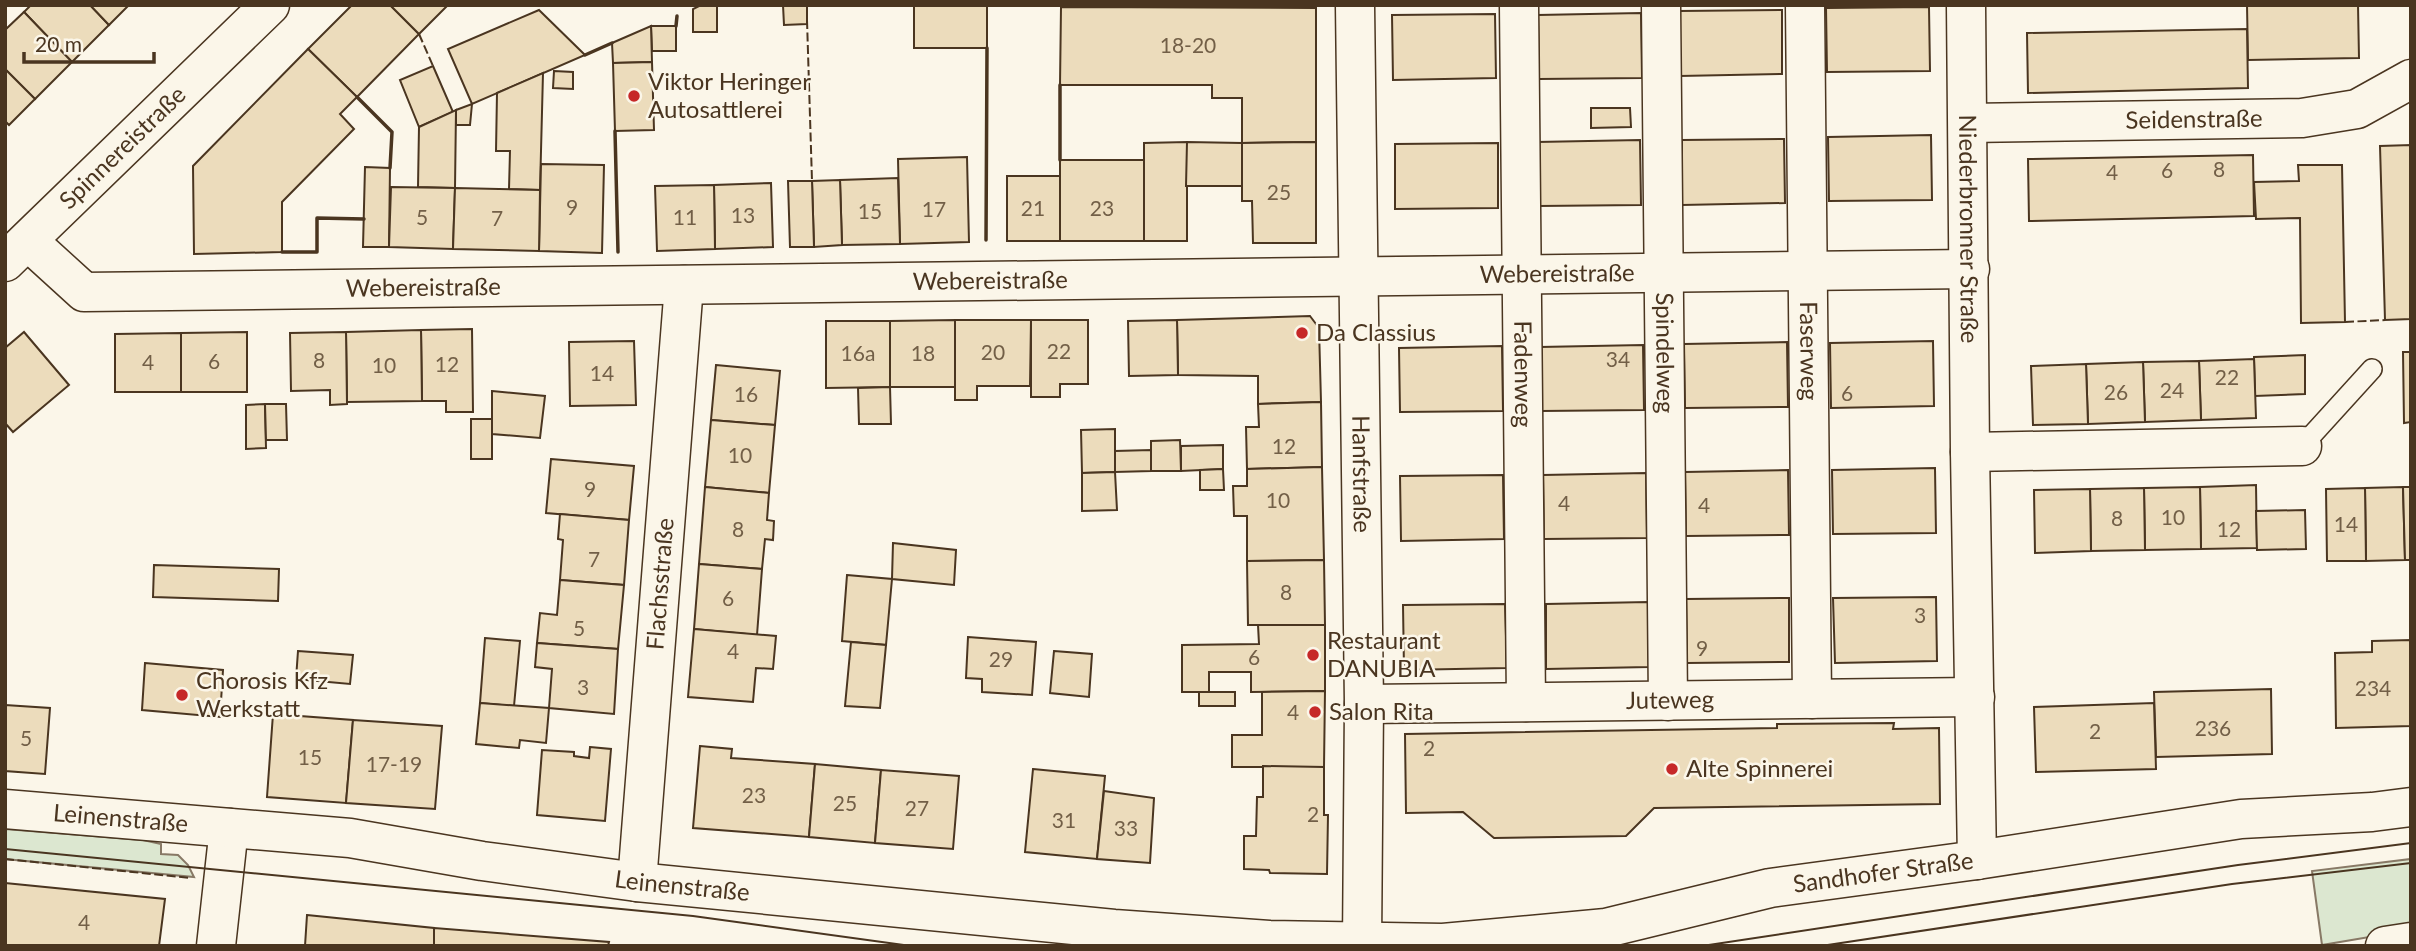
<svg xmlns="http://www.w3.org/2000/svg" width="2416" height="951" font-family="Lato,sans-serif">
<rect width="100%" height="100%" fill="#fbf6e9"/>
<g fill="#dce7d0" stroke="#887966" stroke-width="2">
<path d="M5 829 143 840 161 844V854L178 855 188 865 194 877 5 859Z"/>
<path d="M2411 859V930L2322 945 2312 871Z"/>
</g>
<g fill="#ecdcbc" stroke="#4a3520" stroke-width="2">
<path d="M31 5H90L109 25 72 62 24 12Z"/>
<path d="M90 5H129L109 25Z"/>
<path d="M352 5H390L419 34 357 97 308 49Z"/>
<path d="M390 5H448L419 34Z"/>
<path d="M701 5H717V32H693V9Z"/>
<path d="M783 5H807V24L784 25Z"/>
<rect x="914" y="5" width="73" height="43"/>
<rect x="1061" y="5" width="132" height="2"/>
<path d="M1242 5H1316V8L1242 7Z"/>
<path d="M2247 5H2358L2359 58 2248 60Z"/>
<path d="M1061 7 1316 8V142L1242 143V98H1212V85H1060Z"/>
<path d="M1929 7 1930 71 1827 72 1826 8Z"/>
<path d="M539 10 585 55 472 104 448 49Z"/>
<path d="M1782 10V74L1680 76 1679 11Z"/>
<path d="M24 12 72 62 35 99 5 69V30Z"/>
<path d="M1641 13 1642 78 1539 79 1538 15Z"/>
<path d="M1495 14 1496 78 1393 80 1392 15Z"/>
<path d="M651 26H676V51H652Z"/>
<path d="M651 26 652 62 613 63 612 43Z"/>
<path d="M2247 29 2248 88 2028 93 2027 33Z"/>
<path d="M308 49 357 97 340 114 354 129 282 202V252L194 254 193 166Z"/>
<path d="M652 62 654 130 615 131 613 63Z"/>
<path d="M433 66 453 112 419 127 400 80Z"/>
<path d="M5 69 35 99 9 125 5 121Z"/>
<path d="M554 71 573 72V89L553 88Z"/>
<path d="M543 73 540 190 509 189 510 151H496L497 93Z"/>
<path d="M472 104 470 125H456V110Z"/>
<path d="M1591 108H1630L1631 127 1591 128Z"/>
<path d="M456 110 455 188 418 187 419 127Z"/>
<path d="M1931 135 1932 200 1829 201 1828 137Z"/>
<path d="M1784 139 1785 203 1682 205V140Z"/>
<path d="M1640 140 1641 205 1539 206 1537 142Z"/>
<path d="M1187 142V241H1144V143Z"/>
<path d="M1187 142 1242 143V186H1186Z"/>
<path d="M1316 142V243H1253L1252 201H1242V143Z"/>
<path d="M1498 143V208L1395 209V144Z"/>
<path d="M2411 145V319L2385 320 2380 146Z"/>
<path d="M2253 155 2254 216 2029 221 2028 159Z"/>
<path d="M967 157 969 242 900 244 898 159Z"/>
<rect x="1060" y="160" width="84" height="81"/>
<path d="M541 164 604 165 602 253 539 251Z"/>
<path d="M2298 165H2342L2345 322 2301 323 2300 218 2256 219 2254 182 2299 181Z"/>
<path d="M365 167 390 168 389 247H363Z"/>
<rect x="1007" y="176" width="53" height="65"/>
<path d="M898 178 900 244 842 245 840 180Z"/>
<path d="M840 180 842 245 814 247 812 181Z"/>
<path d="M788 181H812L814 247H790Z"/>
<path d="M771 183 773 247 715 249 714 185Z"/>
<path d="M714 185 715 249 657 251 655 186Z"/>
<path d="M391 187 455 188 453 249 389 247Z"/>
<path d="M455 188 540 190 539 251 453 249Z"/>
<path d="M1310 316 1319 328 1321 402 1258 404V376L1178 375 1177 320Z"/>
<path d="M955 320V387H890V321Z"/>
<path d="M955 320H1031L1030 386H977V400H955Z"/>
<path d="M1031 320H1088V384H1060V397H1031Z"/>
<path d="M1177 320 1178 375 1129 376 1128 321Z"/>
<path d="M826 321H890V387L826 388Z"/>
<path d="M472 329 473 412H446V401H422L421 330Z"/>
<path d="M421 330 422 401 347 402 346 332Z"/>
<path d="M24 332 69 385 13 432 5 423V348Z"/>
<path d="M247 332V392H181V333Z"/>
<path d="M346 332 347 404 330 405V390L291 391 290 333Z"/>
<path d="M181 333V392H115V334Z"/>
<path d="M634 341 636 405 570 406 569 342Z"/>
<path d="M1933 341 1934 406 1831 408 1830 343Z"/>
<path d="M1787 342 1788 407 1685 408 1684 344Z"/>
<path d="M1643 345 1644 410 1541 411 1540 347Z"/>
<path d="M1502 346 1503 411 1400 412 1399 348Z"/>
<path d="M2403 352H2411V422L2404 423Z"/>
<path d="M2305 355V394L2255 396 2254 357Z"/>
<path d="M2254 359 2256 418 2201 420 2199 361Z"/>
<path d="M2199 361 2201 420 2145 422 2143 362Z"/>
<path d="M2143 362 2145 422 2088 424 2086 364Z"/>
<path d="M2086 364 2088 424 2033 425 2031 366Z"/>
<path d="M716 365 780 371 775 425 711 420Z"/>
<path d="M890 387 891 424H859L858 388Z"/>
<path d="M492 391 545 396 540 438 492 434Z"/>
<path d="M1321 402 1322 467 1247 469 1246 427H1259L1258 404Z"/>
<path d="M265 404 266 448 246 449V405Z"/>
<path d="M265 404H286L287 440H266Z"/>
<rect x="471" y="419" width="21" height="40"/>
<path d="M711 420 775 425 769 493 705 487Z"/>
<path d="M1115 429V472L1082 473 1081 430Z"/>
<path d="M1180 440 1181 471H1151V441Z"/>
<path d="M1223 445V469L1181 471V446Z"/>
<path d="M1151 450V471L1115 472V451Z"/>
<path d="M551 459 634 466 629 520 546 513Z"/>
<path d="M1322 467 1324 560 1247 561V516H1234L1233 486H1247V469Z"/>
<path d="M1935 468 1936 533 1833 534 1832 470Z"/>
<path d="M1223 469 1224 490H1200V470Z"/>
<path d="M1788 470 1789 535 1686 536 1685 472Z"/>
<path d="M1115 472 1117 510 1082 511V473Z"/>
<path d="M1646 473 1647 538 1544 539 1543 475Z"/>
<path d="M1503 475 1504 539 1401 541 1400 476Z"/>
<path d="M2256 485 2257 548 2201 549 2200 487Z"/>
<path d="M705 487 769 493 767 520 774 521 773 540 765 539 762 569 699 564Z"/>
<path d="M2200 487 2201 549 2145 550 2144 488Z"/>
<path d="M2403 487 2405 560 2366 561 2365 488Z"/>
<path d="M2403 487H2411V560H2405Z"/>
<path d="M2144 488 2145 550 2091 551 2090 489Z"/>
<path d="M2365 488 2366 561H2327L2326 489Z"/>
<path d="M2090 489 2091 551 2035 553 2034 490Z"/>
<path d="M2305 510 2306 549 2257 550 2256 511Z"/>
<path d="M560 514 629 520 624 585 560 580 563 540 558 539Z"/>
<path d="M893 543 956 550 954 585 892 579Z"/>
<path d="M1324 560 1325 625H1248L1247 561Z"/>
<path d="M699 564 762 569 757 635 694 629Z"/>
<path d="M154 565 279 569 278 601 153 597Z"/>
<path d="M847 575 892 579 886 645 842 641Z"/>
<path d="M560 580 624 585 618 649 537 643 540 613 557 615Z"/>
<path d="M1936 597 1937 661 1835 663 1833 598Z"/>
<path d="M1789 598V662L1687 663 1686 599Z"/>
<path d="M1648 602 1649 667 1546 669V604Z"/>
<path d="M1505 604 1507 668 1404 670 1403 605Z"/>
<path d="M1258 625H1325V691L1251 692V672H1209V692H1182V645L1259 644Z"/>
<path d="M694 629 776 636 773 669 756 668 753 702 688 697Z"/>
<path d="M968 637 1036 642 1032 695 982 692V679L966 678Z"/>
<path d="M485 638 520 641 514 706 480 703Z"/>
<path d="M2411 640V726L2336 728 2335 653 2372 652V641Z"/>
<path d="M851 642 886 645 880 708 845 706Z"/>
<path d="M537 643 618 649 614 714 549 708 552 669 535 667Z"/>
<path d="M298 651 353 655 350 684 296 679Z"/>
<path d="M1054 651 1092 654 1089 697 1050 693Z"/>
<path d="M145 663 223 670 220 717 142 710Z"/>
<path d="M2271 689 2272 754 2156 757 2154 692Z"/>
<path d="M1325 691 1324 767H1232V735H1262V692Z"/>
<rect x="1199" y="692" width="36" height="14"/>
<path d="M480 703 549 708 546 743 520 740 519 748 476 744Z"/>
<path d="M2154 703 2156 769 2036 772 2034 707Z"/>
<path d="M5 705 50 708 45 774 5 771Z"/>
<path d="M273 714 353 720 346 803 267 797Z"/>
<path d="M353 720 442 726 435 809 346 803Z"/>
<path d="M1894 723 1893 729 1939 728 1940 804 1654 808 1626 836 1494 838 1463 812 1406 813 1405 734 1777 728V724Z"/>
<path d="M700 746 732 749 731 758 815 764 809 837 693 828Z"/>
<path d="M590 747 611 749 605 821 537 815 542 750 574 752V756L589 758Z"/>
<path d="M815 764 881 770 875 843 809 837Z"/>
<path d="M1263 766 1324 767V815H1328L1327 874 1270 873 1269 870 1244 869V836H1256L1257 797H1263Z"/>
<path d="M1033 769 1105 776 1097 859 1025 852Z"/>
<path d="M881 770 959 776 953 849 875 843Z"/>
<path d="M1104 791 1154 798 1150 863 1097 859Z"/>
<path d="M5 883 165 899 159 946H5Z"/>
<path d="M307 915 434 928V946H305Z"/>
<path d="M434 928 609 942 608 946H434Z"/>
</g>
<g fill="none" stroke-linecap="round" stroke-linejoin="round">
<g stroke="#4a3520" stroke-width="22">
<path id="lane" d="M2302 446 2372 369"/>
</g>
<g stroke="#4a3520" stroke-width="41">
<g id="street">
<path id="s1" d="M1355 5 1364 704 1362 946"/>
<path id="s2" d="M1519 5 1526 702"/>
<path id="s3" d="M1661 5 1668 701"/>
<path id="s4" d="M1805 5 1812 699"/>
<path id="s5" d="M1966 5 1970 452 1977 860"/>
<path id="s6" d="M1968 123 2302 118 2357 109 2411 79"/>
<path id="s7" d="M28 241 84 292 1970 269"/>
<path id="s8" d="M5 262 270 5"/>
<path d="M1970 452 2302 446"/>
<path id="s9" d="M1364 704 1975 697"/>
<path id="s10" d="M637 882 684 285"/>
<path d="M216 946 229 828"/>
<path d="M2385 946 2411 942"/>
</g>
</g>
<g stroke="#4a3520" stroke-width="41">
<g id="secondary">
<path id="s11" d="M5 809 350 838 482 861 637 882 1114 929 1269 940 1443 943 1606 928 1770 888 1977 860 2241 819 2372 812 2411 807"/>
</g>
</g>
<use href="#lane" stroke="#fbf6e9" stroke-width="19"/>
<use href="#street" stroke="#fbf6e9" stroke-width="38"/>
<use href="#secondary" stroke="#fbf6e9" stroke-width="38"/>
<g stroke="#4a3520" stroke-width="2">
<path d="M5 849 693 916 911 946"/>
<path d="M1702 946 2238 865 2411 843"/>
<path d="M1821 946 2232 884 2411 863"/>
</g>
<g stroke="#4a3520" stroke-width="2" stroke-dasharray="9 3.5" stroke-linecap="butt">
<path d="M807 20 812 181"/>
<path d="M419 34 433 66"/>
<path d="M2345 322 2385 320"/>
<path d="M5 859 191 878"/>
</g>
<g stroke="#4a3520" stroke-width="3.5">
<path d="M676 26 677 16"/>
<path d="M585 55 612 43"/>
<path d="M357 97 392 132 390 168"/>
<path d="M615 131 618 252"/>
<path d="M1060 160V85"/>
<path d="M986 240 987 48"/>
<path d="M282 252H317V218L364 219"/>
</g>
</g>
<g fill="#c62828" stroke="#fbf6e9" stroke-width="2.5">
<circle cx="634" cy="96" r="7"/>
<circle cx="1302" cy="333" r="7"/>
<circle cx="1313" cy="655" r="7"/>
<circle cx="182" cy="695" r="7"/>
<circle cx="1315" cy="712" r="7"/>
<circle cx="1672" cy="769" r="7"/>
</g>
<g text-anchor="middle" stroke-width="5" stroke-linejoin="round" paint-order="stroke">
<g font-size="21" fill="#725f47">
<text x="1188" y="53">18-20</text>
<text x="2219" y="177">8</text>
<text x="2167" y="178">6</text>
<text x="2112" y="180">4</text>
<text x="1279" y="200">25</text>
<text x="572" y="215">9</text>
<text x="1033" y="216">21</text>
<text x="1102" y="216">23</text>
<text x="934" y="217">17</text>
<text x="870" y="219">15</text>
<text x="743" y="223">13</text>
<text x="422" y="225">5</text>
<text x="685" y="225">11</text>
<text x="497" y="226">7</text>
<text x="1059" y="359">22</text>
<text x="993" y="360">20</text>
<text x="858" y="361">16a</text>
<text x="923" y="361">18</text>
<text x="1618" y="367">34</text>
<text x="319" y="368">8</text>
<text x="214" y="369">6</text>
<text x="148" y="370">4</text>
<text x="447" y="372">12</text>
<text x="384" y="373">10</text>
<text x="602" y="381">14</text>
<text x="2227" y="385">22</text>
<text x="2172" y="398">24</text>
<text x="2116" y="400">26</text>
<text x="1847" y="401">6</text>
<text x="746" y="402">16</text>
<text x="1284" y="454">12</text>
<text x="740" y="463">10</text>
<text x="590" y="497">9</text>
<text x="1278" y="508">10</text>
<text x="1564" y="511">4</text>
<text x="1704" y="513">4</text>
<text x="2173" y="525">10</text>
<text x="2117" y="526">8</text>
<text x="2346" y="532">14</text>
<text x="738" y="537">8</text>
<text x="2229" y="537">12</text>
<text x="594" y="567">7</text>
<text x="1286" y="600">8</text>
<text x="728" y="606">6</text>
<text x="1920" y="623">3</text>
<text x="579" y="636">5</text>
<text x="1702" y="656">9</text>
<text x="733" y="659">4</text>
<text x="1254" y="665">6</text>
<text x="1001" y="667">29</text>
<text x="583" y="695">3</text>
<text x="2373" y="696">234</text>
<text x="1293" y="720">4</text>
<text x="2213" y="736">236</text>
<text x="2095" y="739">2</text>
<text x="26" y="746">5</text>
<text x="1429" y="756">2</text>
<text x="310" y="765">15</text>
<text x="394" y="772">17-19</text>
<text x="754" y="803">23</text>
<text x="845" y="811">25</text>
<text x="917" y="816">27</text>
<text x="1313" y="822">2</text>
<text x="1064" y="828">31</text>
<text x="1126" y="836">33</text>
<text x="84" y="930">4</text>
</g>
<g font-size="24" fill="#4a3520" stroke="#fbf6e9" text-anchor="start">
<text x="648" y="90">Viktor Heringer<tspan x="648" dy="28">Autosattlerei</tspan></text>
<text x="1316" y="341">Da Classius</text>
<text x="1327" y="649">Restaurant<tspan x="1327" dy="28">DANUBIA</tspan></text>
<text x="196" y="689">Chorosis Kfz<tspan x="196" dy="28">Werkstatt</tspan></text>
<text x="1329" y="720">Salon Rita</text>
<text x="1686" y="777">Alte Spinnerei</text>
</g>
<g font-size="24" fill="#4a3520" stroke="#fbf6e9">
<text dy="8" stroke="none"><textPath href="#s6" startOffset="226">Seidenstraße</textPath></text>
<text dy="8" stroke="none"><textPath href="#s8" startOffset="164">Spinnereistraße</textPath></text>
<text dy="8" stroke="none"><textPath href="#s5" startOffset="224">Niederbronner Straße</textPath></text>
<text dy="8" stroke="none"><textPath href="#s7" startOffset="1549">Webereistraße</textPath></text>
<text dy="8" stroke="none"><textPath href="#s7" startOffset="982">Webereistraße</textPath></text>
<text dy="8" stroke="none"><textPath href="#s7" startOffset="415">Webereistraße</textPath></text>
<text dy="8" stroke="none"><textPath href="#s4" startOffset="346">Faserweg</textPath></text>
<text dy="8" stroke="none"><textPath href="#s3" startOffset="348">Spindelweg</textPath></text>
<text dy="8" stroke="none"><textPath href="#s2" startOffset="369">Fadenweg</textPath></text>
<text dy="8" stroke="none"><textPath href="#s1" startOffset="469">Hanfstraße</textPath></text>
<text dy="8" stroke="none"><textPath href="#s10" startOffset="299">Flachsstraße</textPath></text>
<text dy="8" stroke="none"><textPath href="#s9" startOffset="306">Juteweg</textPath></text>
<text dy="8" stroke="none"><textPath href="#s11" startOffset="116">Leinenstraße</textPath></text>
<text dy="8" stroke="none"><textPath href="#s11" startOffset="1892">Sandhofer Straße</textPath></text>
<text dy="8" stroke="none"><textPath href="#s11" startOffset="682">Leinenstraße</textPath></text>
</g>
</g>
<rect width="2416" height="951" fill="none" stroke="#4a3520" stroke-width="14"/>
<path d="M24 52v10h130v-10" fill="none" stroke="#4a3520" stroke-width="3.5"/>
<text x="35" y="52" font-size="21" fill="#4a3520" stroke="#fbf6e9" stroke-width="5" paint-order="stroke">20 m</text>
</svg>
